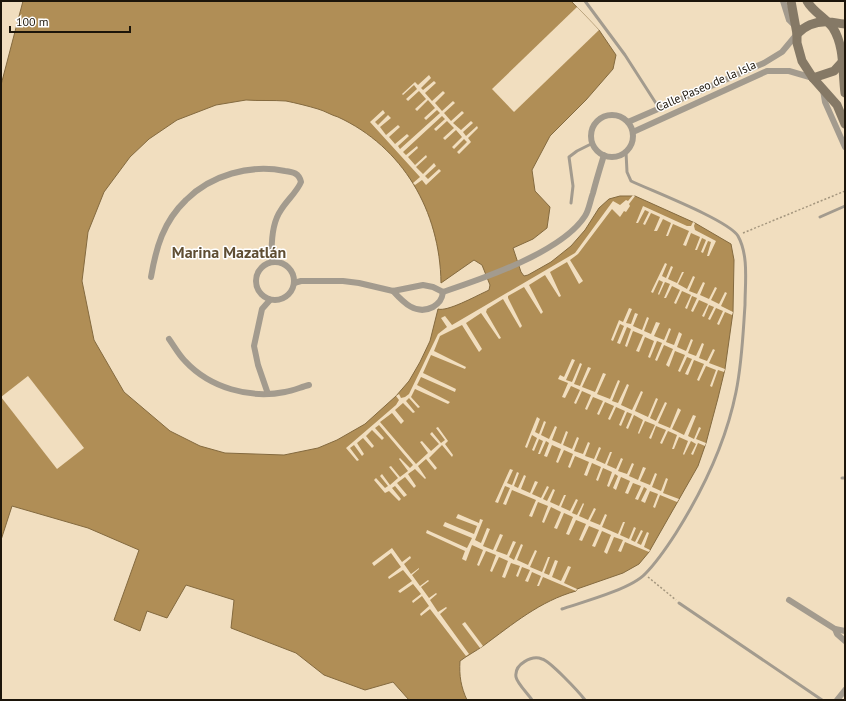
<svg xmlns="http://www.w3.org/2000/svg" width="846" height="701" font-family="'PT Sans',sans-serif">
<rect width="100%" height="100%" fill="#f1debf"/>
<path fill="#b08e56" stroke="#846a3f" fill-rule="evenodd" d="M23 1H571L599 30 616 55 613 69 586 100 550 136 532 170 535 191 550 207 547 228 533 239 513 248 521 272 524 276 528 275 551 262 571 246 585 230 599 208 609 199 620 196H635L695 223 731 244 734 260 733 312 725 369 718 398 706 443 698 466 649 552 639 564 623 573 577 589 576 591C540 601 513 624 483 646 476 651 468 655 460 661 459 676 461 687 467 700H409L393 682 365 690 324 675 296 653 231 628 234 600 186 585 167 618 147 611 140 631 114 620 139 550 88 528 12 506 1 540V85ZM246 100C259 101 273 100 286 101 296 103 308 106 318 109 325 111 331 115 338 117 403 147 440 211 441 283L474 260 482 265 490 285 489 290 485 292C476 296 447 312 438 309L430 341 420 362 409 381 396 396 365 424 337 440 318 448 284 455 225 453 200 446 170 431 124 392 94 340 82 281 88 232 104 192 130 157 149 139 177 120 216 105Z"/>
<g fill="#f1debf">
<path d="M577 7 599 30 514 112 492 89Z"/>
<path d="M429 75 431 78 421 88 423 90 434 81 436 83 425 93 432 101 443 91 445 93 435 103 442 111 453 101 455 103 444 113 451 121 462 111 464 113 453 123 461 130 471 121 473 123 463 132 466 136 477 126 478 128 468 138 471 142 459 154 457 152 467 142 464 139 454 149 452 147 462 137 456 130 445 140 443 138 454 128 447 121 436 131 434 129 445 119 442 116 403 152 406 155 417 146 418 148 408 157 415 165 426 155 427 157 416 167 423 174 434 163 436 166 425 176 428 179 439 169 441 171 426 185 422 180 415 185 413 183 420 177 370 122 383 110 385 113 375 122 378 125 388 115 391 118 380 127 386 135 398 125 400 127 389 137 395 144 407 134 409 136 398 146 400 149 440 113 437 110 426 120 424 118 435 108 428 100 417 111 415 109 426 99 419 91 408 101 406 99 417 89 414 85 403 95 402 94 415 82 418 85Z"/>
<path d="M633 195 635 196 629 204 630 206 626 212 624 211 620 217 612 209 578 254 570 260 583 281 579 284 567 262 550 272 561 296 559 297 545 275 529 285 543 312 541 314 524 287 508 296V298L522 326 520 328 503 299 487 309 486 312 501 338 499 339 481 313 466 323 482 349 479 352 462 325 440 336 434 351 466 367 465 369 431 355 423 373 456 389 455 392 421 377 417 385 450 402 448 404 415 389 411 397 420 407 418 408 409 398 406 401 415 412 413 413 403 403 395 410 404 421 401 424 392 413 380 422 416 464 428 453 420 442 422 441 431 451 439 444 430 434 432 432 441 443 445 440 436 428 438 427 448 441 445 444 453 455 452 457 442 445 429 458 437 468 435 470 426 459 418 466 426 478 425 479 415 469 408 474 416 486 414 488 405 477 397 483 407 495 404 497 395 486 392 488 401 499 399 501 389 491 385 493 374 480 376 478 385 488 388 486 380 476 382 474 390 485 398 478 389 467 391 466 400 477 408 471 399 459 400 458 410 468 413 465 379 425 375 428 384 438 382 440 372 430 366 436 374 446 372 448 363 438 357 443 364 454 362 456 354 445 350 448 359 460 357 461 346 448 396 405 399 400 396 396 399 394 401 398 405 397 409 394 438 334 447 327 441 318 445 316 452 325 575 253 613 201 620 205 626 200 628 201Z"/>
<path d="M643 206 687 226H691L693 222 695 223 694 226 695 230 716 241 709 256H707L711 242 708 241 703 253 701 252 706 240 702 238 697 250H695L700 237 691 233 686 246 683 245 689 231 673 224 668 236H666L671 223 663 219 657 231H654L660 217 651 213 645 225 643 224 649 212 645 210 638 223H636Z"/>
<path d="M665 263 667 264 662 276 666 278 671 266 673 267 668 279 677 283 682 272H684L678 284 687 289 693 276 695 277 689 291 697 294 703 282 705 283 700 295 709 299 715 287 717 288 711 300 719 304 725 292 727 293 721 306 733 312 732 315 725 312 719 325 717 324 723 311 716 308 710 320 708 319 714 307 709 305 704 317 702 316 708 304 699 300 693 312 691 311 697 298 692 296 687 309 685 308 691 295 682 291 676 304 674 303 680 290 672 286 666 298H664L670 284 665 282 659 295 658 294 663 282 659 280 653 293 651 292Z"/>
<path d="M629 308 632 309 626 323 631 324 635 313 638 314 633 326 642 330 647 317 649 318 644 331 651 334 656 322 660 323 654 336 664 340 669 328 671 329 666 342 674 345 679 332 682 334 677 347 686 351 691 339 693 340 688 353 696 356 702 343 704 344 699 358 707 361 713 349 715 350 709 363 725 369 724 372 718 370 712 387 710 386 716 370 706 366 699 381 697 380 704 364 694 360 688 375 685 374 692 359 687 357 680 372 678 371 685 355 675 351 669 367 666 365 673 349 664 345 657 361 655 360 662 343 657 341 650 358 648 357 654 341 645 337 639 352 636 351 643 335 633 331 627 347 625 346 631 329 627 327 620 344 617 343 624 326 620 324 613 341 611 340 619 320 623 322Z"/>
<path d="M572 359 575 360 566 380 572 382 580 363 582 364 574 384 580 386 588 367 591 368 582 387 595 392 603 373 606 374 597 394 610 399 618 380 620 381 612 401 618 403 627 384 629 385 621 405 632 410 641 391 643 392 635 411 648 417 656 398 658 399 650 418 656 421 665 402 667 403 658 423 670 428 678 408 681 410 672 429 684 435 693 415 696 416 688 436 694 439 699 427 701 428 696 439 706 443 705 446 698 443 693 455 691 454 696 444 691 441 684 455 683 454 688 441 679 437 674 449H672L677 435 668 431 662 444 660 443 666 430 656 426 651 439 649 438 655 425 645 421 639 434 638 433 643 420 634 415 628 429 626 428 632 414 627 412 621 426 619 425 625 411 616 407 610 420 608 419 614 406 605 402 599 415 597 414 603 401 593 397 587 410 585 409 591 395 582 391 576 404 574 403 580 390 571 386 565 398 562 397 568 383 558 379 560 375 564 377Z"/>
<path d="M28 376 84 448 57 469 1 397Z"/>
<path d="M537 417 540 419 535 432 539 434 544 421 546 422 541 435 549 439 555 426 557 427 552 440 561 444 566 431 568 432 563 445 572 449 577 437 579 438 574 451 583 454 588 442 590 443 585 456 594 459 599 447 601 448 596 460 605 464 610 452H612L607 465 616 469 621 458 623 459 618 471 627 474 632 463 634 464 629 476 638 480 643 467 646 468 640 481 650 485 655 473 657 474 652 487 661 491 666 478 668 479 663 493 679 499 677 502 660 495 655 508 653 507 658 494 650 491 645 503 641 501 647 489 644 487 638 500 635 499 641 486 633 483 628 494 625 493 630 481 621 477 616 490 613 488 618 476 615 474 609 487 607 486 612 472 603 468 598 481 596 480 601 467 592 463 587 476 584 475 589 462 575 456 570 468 568 467 573 454 564 450 558 463 556 462 561 449 552 445 547 457 544 456 549 443 546 441 540 454H538L543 441 539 439 534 451 532 450 537 438 532 435 527 448 525 447Z"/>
<path d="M510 469 513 470 507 483 512 485 517 472 519 473 514 486 518 488 524 475 526 476 521 489 530 493 535 481 538 482 532 494 541 498 547 486 549 487 543 499 547 501 553 489 555 490 550 502 559 506 564 495H566L561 507 570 511 576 499 578 500 572 513 577 515 583 503 584 504 579 516 588 520 594 508 596 509 590 521 600 525 605 514 607 515 602 527 618 534 623 522H625L620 535 629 539 634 527 636 528 631 540 635 542 641 530 643 531 637 543 641 545 647 532 649 533 644 547 650 550 649 552 625 542 621 552 618 551 623 540 614 537 607 554 604 552 611 535 602 531 595 547 592 546 599 530 589 526 582 541 579 540 586 524 576 520 569 535 566 534 573 517 564 513 557 529 554 528 561 512 551 507 544 523 542 522 548 506 538 502 532 517 529 516 536 500 512 490 506 505 503 504 510 488 505 486 498 503 495 502Z"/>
<path d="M458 514 479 523 480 519 483 520 475 540 481 543 487 528 490 529 483 546 493 550 500 534 503 535 496 551 507 555 513 541 516 542 509 557 514 560 521 544 523 545 517 560 528 565 535 550 537 551 530 567 542 572 548 557H550L544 573 549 575 555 560 558 561 552 577 561 581 568 566 571 567 564 583 577 589 576 591 543 577 539 586H537L541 576 532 572 528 582 525 581 530 570 522 567 518 577 516 576 520 566 511 563 505 578 502 577 508 561 499 557 492 572 490 571 496 555 486 551 479 566 477 565 483 550 472 545 466 561 462 559 465 551 426 533 427 530 467 548 472 538 443 526 445 522 474 534 477 526 456 518Z"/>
<path d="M392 548 402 562 410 556 411 558 404 564 411 574 419 568V569L412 575 420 586 428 580 429 581 421 587 429 598 436 593 437 594 430 600 438 612 446 607 447 608 440 614 469 654 466 656 430 609 421 616 420 614 429 606 422 596 413 603 412 601 421 594 413 584 400 593 398 591 412 581 403 570 389 579 388 577 401 567 391 553 374 566 372 563Z"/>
<path d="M465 622 483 646 480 648 462 624Z"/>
</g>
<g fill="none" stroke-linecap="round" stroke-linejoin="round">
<g stroke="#a4967e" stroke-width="1.5" stroke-dasharray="2 2" stroke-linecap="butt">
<path d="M743 233 845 191"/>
<path d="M648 577 676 600"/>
</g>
<g stroke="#a39b8e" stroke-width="3">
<path d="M585 1 625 55 659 108"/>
<path d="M571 203 573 186 569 157 577 151 593 143"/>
<path d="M820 217 845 206"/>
<path d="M842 478H845"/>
<path d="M679 603 822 700"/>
<path d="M562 609C583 602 631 589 645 574 657 562 667 547 676 533 703 490 726 442 736 392 742 363 743 334 745 305 745 283 749 256 738 236 728 220 652 191 631 181L627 172 626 152"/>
<path d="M532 700C528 694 517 683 516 677 514 664 532 655 542 659 550 661 579 692 585 700"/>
</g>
<g stroke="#a39b8e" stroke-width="6">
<path d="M783 1 789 20 795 26"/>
<path d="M823 90 825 102 845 147"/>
<circle cx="612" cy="136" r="21"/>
<path d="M628 122 764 63 782 52 797 34"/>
<path d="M633 132 767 71H789L813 78"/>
<circle cx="275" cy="281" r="19"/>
<path d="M151 277C156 248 163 222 186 200 211 175 250 164 285 171 293 172 299 173 301 182 297 192 287 200 281 210 271 224 271 245 272 262"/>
<path d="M294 283 301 281H343L359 283 393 291 423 285 433 287 443 292C482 279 562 252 585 216 589 210 590 201 593 193 596 181 600 168 604 155"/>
<path d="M393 291C403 302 416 316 433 307 439 303 442 300 443 292"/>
<path d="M169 339C174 346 179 355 185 361 210 388 250 399 285 392 293 391 301 387 309 385"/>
<path d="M268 394 258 365 254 346 262 309 270 300"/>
<path d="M789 600 835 629 845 631"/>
<path d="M835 629 837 634 845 641"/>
<path d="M837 700 845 690"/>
</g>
<g stroke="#857966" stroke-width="9">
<path d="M791 1 797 34V43L802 61 813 78 837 105 845 124"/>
<path d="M807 1C813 12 826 18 833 28 845 47 842 72 845 93"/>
<path d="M797 34C806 25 816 21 829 22 834 22 839 24 845 24"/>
<path d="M813 78 834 71 844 60"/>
</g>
</g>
<g text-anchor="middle" stroke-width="3" stroke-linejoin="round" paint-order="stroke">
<g font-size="12" fill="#1c150a" stroke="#fff">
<text transform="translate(706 86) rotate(-24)" y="4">Calle Paseo de la Isla</text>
</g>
<g font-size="16" font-weight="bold" fill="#5f4e33" stroke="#fff">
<text x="229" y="258">Marina Mazatlán</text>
</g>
</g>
<rect width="846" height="701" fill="none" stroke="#1c150a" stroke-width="4"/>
<path d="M10 26v6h120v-6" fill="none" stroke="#1c150a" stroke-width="2"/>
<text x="16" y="26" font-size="12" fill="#1c150a" stroke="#ffffff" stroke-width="3" paint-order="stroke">100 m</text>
</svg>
